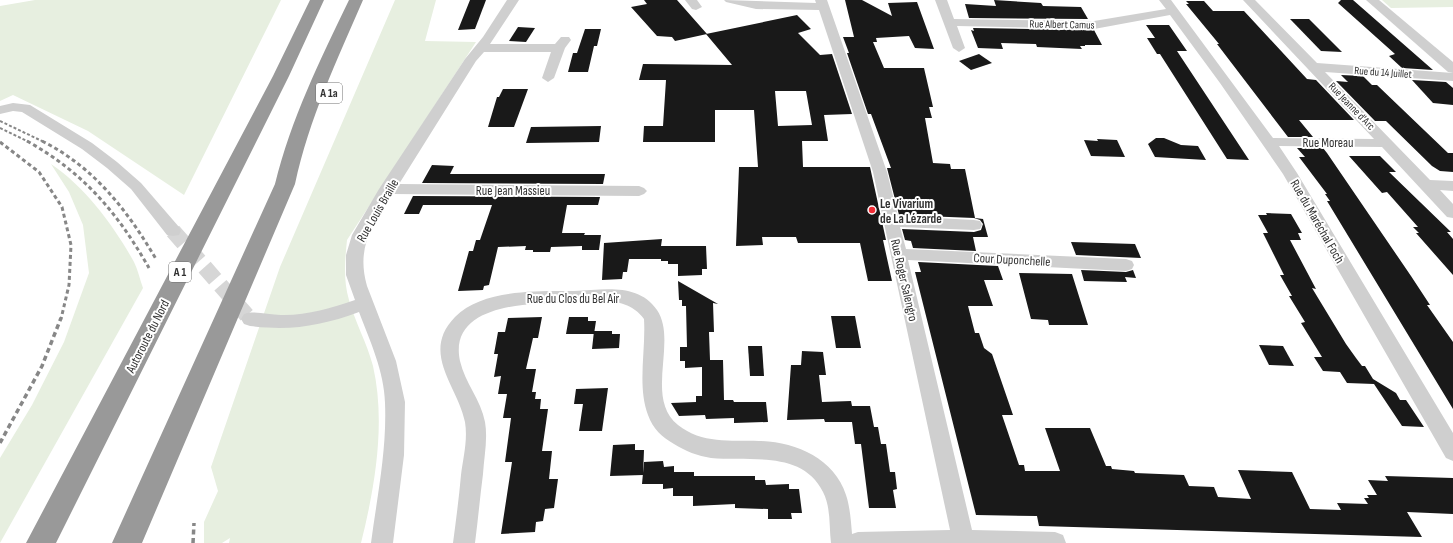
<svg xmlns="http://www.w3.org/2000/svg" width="1453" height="543" font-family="'Sofia Sans Condensed',sans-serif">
<rect width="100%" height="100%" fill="#fff"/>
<g fill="#e7efe0">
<path d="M35 0H281L184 195 88 131 13 95 0 101V6Z"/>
<path d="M395 0H436L425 41 476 42 347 240C345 260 343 280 349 300 355 322 367 343 373 366 386 423 375 487 361 543H229L230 538 222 543H204V522L218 491 211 467 280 267Z"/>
<path d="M1382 0H1453V7L1391 8Z"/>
<path d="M51 164C85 187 114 226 134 262 138 270 140 280 143 288L0 543V458L32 405 64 342 89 273 83 225 69 192Z"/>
</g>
<g fill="#191919" fill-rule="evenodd">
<path d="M470 0H486L475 29 458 30Z"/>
<path d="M644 0H677L707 34 675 41 672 37 657 36 631 7 647 4Z"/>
<path d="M845 0H862L892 16 888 3 917 2 934 49 915 48 909 36 876 38 877 42H873L884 68H924L933 107H929L932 118H925L933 163 950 164 951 169H965L975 218 983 219 988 237H973L976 251 913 248 911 241 905 240 902 229 974 232 981 230 983 224 980 220 974 218 899 215 887 168H891L871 114H868L847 53H849L843 37H854Z"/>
<path d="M994 0 1041 3 1043 6 1081 7 1088 19 969 18 965 4 996 6Z"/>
<path d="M1341 0H1353L1433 70 1402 68 1389 56 1395 54 1338 3Z"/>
<path d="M1186 1H1204L1213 11H1244L1307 79 1316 80 1354 120H1299L1313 137H1288L1217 44H1219L1186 4H1189Z"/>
<path d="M797 15 811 29 798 33 820 55 832 54 852 114 824 115 828 141H802L803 167H870L886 240H883L892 281H868L860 243H798L796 237H762L763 245 736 246 739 167H758L754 110H715V142H643L644 126H663L666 80H639L643 64 732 65 706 34ZM775 91H806L812 125 778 126Z"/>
<path d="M1290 19H1309L1342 52 1321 51Z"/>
<path d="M1146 25H1169L1187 51H1177L1249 160 1227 159 1160 54H1157L1147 38H1155Z"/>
<path d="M518 27 535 28 526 42 509 41Z"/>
<path d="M973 28 1094 30 1102 45H1085V46H1080L1082 49 1037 47 1036 44 1001 43 1003 49 978 48 971 30 974 31Z"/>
<path d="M585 29H601L597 46H594L588 72H568L573 53H577Z"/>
<path d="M979 54 992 63 971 70 959 61Z"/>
<path d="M1341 75 1363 76 1372 85H1377L1448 153H1453V172L1440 171 1432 166 1386 121H1375L1336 81 1348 82Z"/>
<path d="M1412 80 1446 82 1453 88V105L1433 103Z"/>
<path d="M503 89H528L514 127H488L497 97H499Z"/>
<path d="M601 126 599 142 526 143 531 127Z"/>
<path d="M1156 138H1164L1181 145 1198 146 1206 160 1155 157 1148 144Z"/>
<path d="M1097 139 1117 140 1125 157 1091 156 1084 140 1098 141Z"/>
<path d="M1297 148H1323L1327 153 1411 276 1430 305H1427L1453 342V409L1327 201H1330L1325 194H1327L1299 157H1305Z"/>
<path d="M1349 156H1380L1396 172H1389L1451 232H1447L1453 239V275L1416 233H1419L1413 227H1418L1387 192 1382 193Z"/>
<path d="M432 165 454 166 450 174H605L603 184 422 183Z"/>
<path d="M413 196 600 197 598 205H567L562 233H585L584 235H601L599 250H582V246L551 247 550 252H533V250H525L526 246 498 247 489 285 484 286 483 290 458 291 469 251H473L476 240H480L492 205H423L419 214H404Z"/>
<path d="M1266 213 1291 214 1302 233H1298L1301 240H1290L1316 289 1312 288 1346 344 1356 358 1362 366H1365L1373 379 1396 393 1400 400H1406L1424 427 1402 426 1374 384 1347 383 1340 372 1323 371 1314 357H1322L1301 323 1305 322 1289 296H1292L1280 275H1284L1263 233H1268L1258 215H1267Z"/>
<path d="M662 239 661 246H706L707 269H702V275L678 276V264H668V261H661V259H629L627 272H623L622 279 602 280 604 243Z"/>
<path d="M1071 242 1135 244 1141 258 1076 255Z"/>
<path d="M918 262 998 266 1003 280H984L993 306H968L975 333H979L984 348 992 354 1013 415H1002L1019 465H1024L1025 471H1060L1045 428H1090L1106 466H1111L1112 469 1134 471 1135 473 1184 475 1189 486 1214 487 1218 497 1251 499 1238 470 1292 472 1310 509 1341 510 1337 503 1368 504 1364 498H1369L1367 495H1377L1368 480 1388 481 1385 476 1453 478V514L1407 512 1422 537 1039 526 1037 516 976 515 915 272H921Z"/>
<path d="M1081 270 1126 272 1133 270 1136 278 1125 277 1127 282 1084 281Z"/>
<path d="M1019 273 1072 274 1088 325H1049L1048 320 1031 319Z"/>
<path d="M678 281 718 304 713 303 714 332H709L710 360H723L724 400H733L734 402H766L768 422 734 423V418L706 419 705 415 679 416 671 403 696 402V396H702V367L685 368V361H680V347H687L686 306H682V300H679Z"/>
<path d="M831 316H855L861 348H836Z"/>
<path d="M542 317 538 338H533L526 369H536L532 392H536L535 399H541L540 409H548L542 451H552L549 479H558L554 508 545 509 543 521 536 522 535 532 501 534 512 462H505L511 418H503L507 394H498L501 376 494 377 498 354H494L498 332H505L508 318Z"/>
<path d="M569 317H588V321H596L594 334H566Z"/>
<path d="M594 331H612V334H620L619 348 592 349Z"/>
<path d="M1259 345 1283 346 1294 366 1269 365Z"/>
<path d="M748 346H762L764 376H750Z"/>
<path d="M802 351 823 352 826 375H819L822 402 851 401 852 406H870L874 427H878L881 444H886L890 472H895L897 489 893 490 896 508H869L861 444H855L852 422H825L824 419 787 420 791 365H801Z"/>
<path d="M608 388 602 431H579L583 404H574L576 389Z"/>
<path d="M635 444V450H644L643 475 610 476 613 445Z"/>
<path d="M663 461 664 467 674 466V472H694V476H755V480H765L766 485 789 484V489H799L802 513H791L792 519H768V509L735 508V504L693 506V496H673V488L663 489V484H642L644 462Z"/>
</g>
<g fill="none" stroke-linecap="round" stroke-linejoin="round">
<path stroke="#d6d6d6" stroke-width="16" stroke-dasharray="16 8" stroke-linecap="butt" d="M173 231 250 319"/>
<g fill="#cfcfcf" fill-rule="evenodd">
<path d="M507 0H519L490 44H555L561 37H569L571 40 565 48 554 78 548 82 542 78 551 52H484L476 61 399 184 639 186 644 188 647 191 644 194 639 196 392 194C372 226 356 247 367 286L396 361 405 402 404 455 393 543H371C377 497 387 450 385 403 384 371 370 341 359 312 321 326 291 331 250 326L244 324 241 319 244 314C256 310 271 316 284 315 309 315 331 308 355 300L346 275V255L352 235 379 189 465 59 483 37Z"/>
<path d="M685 0H697L702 7 696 10 692 9Z"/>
<path d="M724 0 816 3 815 0H827L887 172 898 216 974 220 980 221 982 225 980 229 974 230 900 227 906 249 1126 259 1132 261 1134 265 1132 269 1126 271 908 260 972 530 1055 532 1063 535 1066 543H831C829 527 831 507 823 492 802 449 748 462 711 458 698 456 685 451 674 444 662 437 653 429 648 415 637 385 646 351 644 319 625 293 590 303 562 303 527 303 448 305 460 361 465 383 481 400 485 422 488 439 484 457 483 474 480 497 478 520 475 543H453C456 520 459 498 461 475 463 458 468 440 465 422 458 386 420 353 455 317 482 289 538 291 574 291 602 290 638 282 657 310 678 341 644 398 678 425 702 444 730 440 759 441 795 442 834 458 846 495 850 507 851 521 852 534L858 532 950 530 873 172 819 10 756 9 726 2Z"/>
<path d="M935 0H947L954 19 1094 21 1166 9 1159 0H1171L1273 138 1374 139 1243 0H1255L1317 63 1453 73V81L1325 72 1430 180 1453 181V191L1440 190 1453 204V218L1447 217 1382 147 1279 146 1297 173 1453 433V461L1446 458 1283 174 1220 83 1170 15 1094 29 957 26 965 48 959 52 953 48Z"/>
<path d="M1366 0H1379L1453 62V73L1448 72Z"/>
<path d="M13 103 30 105 92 143 117 162 141 183 179 227 181 231 179 235 173 236 167 235 131 189 107 168 82 149 22 112 13 111 0 114V106Z"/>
</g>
<g fill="#999" fill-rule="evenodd">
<path d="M310 0H324L289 76 56 543H26L273 76Z"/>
<path d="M349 0H363C337 60 309 119 295 184L142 543H112L275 184C291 119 320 60 349 0Z"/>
</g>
<g stroke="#878787" stroke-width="2" stroke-dasharray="3 2" stroke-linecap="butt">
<path d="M0 121 44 142"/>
<path d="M0 128 29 142"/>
</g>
<g stroke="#878787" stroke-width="3" stroke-dasharray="4 3" stroke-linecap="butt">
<path d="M27 141C84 173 117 212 149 268"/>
<path d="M42 141C94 167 127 210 156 259"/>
<path d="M0 142 39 172 62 207 71 245 69 285 61 319"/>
</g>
<g stroke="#878787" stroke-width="3.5" stroke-dasharray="5 3.5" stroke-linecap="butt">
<path d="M0 443 42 366 61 318"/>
<path d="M193 543 194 523"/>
</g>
</g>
<circle fill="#f12c35" stroke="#fff" stroke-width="1.5" cx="872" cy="210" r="4"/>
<g text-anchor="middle" stroke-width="4" stroke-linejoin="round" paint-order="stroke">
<g font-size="11" fill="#323232" stroke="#fff">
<text transform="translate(1062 24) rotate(1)" y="4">Rue Albert Camus</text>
<text transform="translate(1383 72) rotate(4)" y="4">Rue du 14 Juillet</text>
<text transform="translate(1352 106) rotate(46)" y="4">Rue Jeanne d'Arc</text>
</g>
<g fill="#fff" stroke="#707070" stroke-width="1">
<rect x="316" y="83" width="26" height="20" rx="3"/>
<rect x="169" y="262" width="22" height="20" rx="3"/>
</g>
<g font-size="12" font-weight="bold" fill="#323232">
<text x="329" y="97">A 1a</text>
<text x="180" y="276">A 1</text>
</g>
<g font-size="13" fill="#323232" stroke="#fff">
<text x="1328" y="147">Rue Moreau</text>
<text x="513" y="195">Rue Jean Massieu</text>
<text transform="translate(377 210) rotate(-60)" y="5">Rue Louis Braille</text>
<text transform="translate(1318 221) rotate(60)" y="5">Rue du Maréchal Foch</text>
<text transform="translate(1012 259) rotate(3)" y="5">Cour Duponchelle</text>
<text transform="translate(905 280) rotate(77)" y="5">Rue Roger Salengro</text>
<text x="573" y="303">Rue du Clos du Bel Air</text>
<text transform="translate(147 336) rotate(-63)" y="5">Autoroute du Nord</text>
</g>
<g font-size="13" font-weight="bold" fill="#323232" stroke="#fff" text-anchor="start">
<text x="880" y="208">Le Vivarium<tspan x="880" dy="15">de La Lézarde</tspan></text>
</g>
</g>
</svg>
